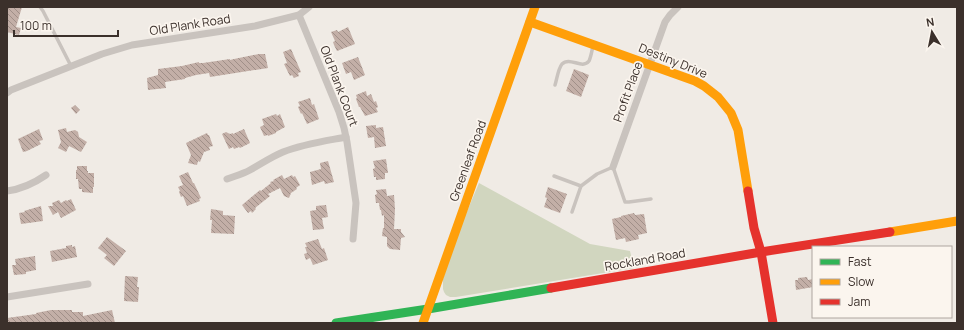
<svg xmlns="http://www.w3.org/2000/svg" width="964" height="330" font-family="Manrope,sans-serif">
<defs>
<pattern id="building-back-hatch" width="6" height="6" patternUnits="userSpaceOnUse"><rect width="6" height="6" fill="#c3afa7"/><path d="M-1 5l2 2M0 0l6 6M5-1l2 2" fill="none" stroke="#a08f88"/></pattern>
</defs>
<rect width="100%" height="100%" fill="#f0ebe5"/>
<path fill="#d1d6bf" d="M479 183 590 244 630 251 634 268 456 297H450L446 295 444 292 443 289V279L460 228Z"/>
<g fill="url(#building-back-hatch)">
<path d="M8 7H22L16 27 21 28 19 35 7 32V12Z"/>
<path d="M348 27 355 44 337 51 334 45 333 42 335 41 331 32 337 30 338 32Z"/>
<path d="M291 49 301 72 298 73 299 76 294 78 292 75 290 76 284 64 287 63 283 52Z"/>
<path d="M259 54H265L268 68 210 77 209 73 196 75 185 78V79L165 82 166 88 148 90 147 78 158 75V69L182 66 199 62V63H203L230 59V60L234 59Z"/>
<path d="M358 57 365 75 354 80 351 72 346 74 342 63Z"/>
<path d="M574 69 589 75 581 97 566 91Z"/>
<path d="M366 91 367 96 371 94 374 102 376 101 378 107 376 108 378 112 365 116 360 107H359L356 99 357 98 356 95Z"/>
<path d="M310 98 312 105 314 104 319 119 307 124 302 113 301 114 298 107 300 106 298 102Z"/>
<path d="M75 105 80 110 76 114 71 108Z"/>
<path d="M276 114 277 116 280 114 285 127 276 132V133L268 136V135L264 136 260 127 264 125 262 119Z"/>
<path d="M376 125V128L383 127 386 146 375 148 374 137 368 138 366 126Z"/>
<path d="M66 128 67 132 75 130 78 132 79 137 87 142 81 152 69 146 66 152 58 148 61 142 58 130Z"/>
<path d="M39 129 43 140 39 141 41 144 27 151 23 152 18 139Z"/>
<path d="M244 129 250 143 240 148 239 147 234 149 233 147 229 149 222 134 226 132 230 134 233 133V134Z"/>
<path d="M207 133 208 135H209L213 146 209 147 210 150 204 152 200 162 198 161 197 165 188 163 191 155 186 143Z"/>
<path d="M386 159 388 173H385V179L376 180V177H374L373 169 375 168 373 161Z"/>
<path d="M328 161 334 182 325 184 324 181 312 185 310 172 321 169 320 163Z"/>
<path d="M77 166H87V171H88V173H94V187H93V193L82 192V189H79L78 179H76V170H77Z"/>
<path d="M188 172 193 183H194L201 198 199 199 200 201 187 206 183 196 181 197 179 192 180 191 178 187 183 185 179 176Z"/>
<path d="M282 175 284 179 292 175 293 177 295 176 300 185 296 188 297 189 291 193 289 198 284 196 280 188 268 194 270 196 255 208 256 209 252 213 251 211 248 213 242 205 260 190 261 191 271 183 270 182 274 181 273 180Z"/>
<path d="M548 187 567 194 560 213 544 207 547 198 545 197Z"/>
<path d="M386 189 387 196 394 195 395 209 394 229H401V232L405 237 401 238 400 250 390 249 387 246V237L382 236 383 228H384V215L382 216 381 210H380L379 203H376L375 195 377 194 376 190Z"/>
<path d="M71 199 76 210 61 218 58 212 53 215 48 206H53L52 203 59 200 61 203 66 200 67 201Z"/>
<path d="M326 205 328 217 322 218 324 229 313 230 310 211 316 210V206Z"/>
<path d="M41 206 43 221 21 224 19 213 25 212 24 211Z"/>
<path d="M211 209 223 211V215L235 216 234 234 211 233 212 220H210Z"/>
<path d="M634 213 635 215 644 214 647 233 638 235 639 239 626 242 625 238 616 240 612 219 621 217V216Z"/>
<path d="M107 237 126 251 114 266 104 258 107 255 98 248Z"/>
<path d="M318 239 322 249 324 248 328 260 313 265 310 258 306 260 304 254 307 253 305 247H307L305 243Z"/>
<path d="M72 245V247L75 246 77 257 52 262 50 251 66 248V246Z"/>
<path d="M35 256 36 270 26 272V274L14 275 12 265H16L15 259Z"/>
<path d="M125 276 138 277 137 287H139L138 302 124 301Z"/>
<path d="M807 277 808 280 813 279V287L796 290 795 280H798V278Z"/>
<path d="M51 310H72V312H83V316L112 310 115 323H7V318L36 314V313Z"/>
</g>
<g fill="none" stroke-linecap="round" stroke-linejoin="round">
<g stroke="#c9c3be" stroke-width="3.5">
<path d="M40 7 43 11 71 66"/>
<path d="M555 85C557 79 558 69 562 64 570 56 582 70 589 61 591 57 592 50 593 46"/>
<path d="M554 176 581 186"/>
<path d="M572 212 581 186 597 174 613 167 625 202H629L651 199"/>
</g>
<g stroke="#c9c3be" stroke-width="7">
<path d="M299 15 339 112 344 128 347 142 356 203 353 239"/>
<path d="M7 93 11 90 102 54 132 45 255 26 299 15 309 7"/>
<path d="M613 167 665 22 670 15 678 7"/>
<path d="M227 179C235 176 243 174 250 170 261 164 271 157 283 152 303 144 325 141 346 137"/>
<path d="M7 191C22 189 33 184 46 175"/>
<path d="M7 297 88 284"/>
</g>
<path stroke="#30b455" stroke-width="9" d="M336 323 428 309 551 288"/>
<g stroke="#ff9f0a" stroke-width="9">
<path d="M530 22 695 81 704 86 718 97 731 113 738 130 748 191"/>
<path d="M890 232 957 221"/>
<path d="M423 323 535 7"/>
</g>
<g stroke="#e5322d" stroke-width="9">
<path d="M748 191 754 228 761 252 773 323"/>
<path d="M551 288 761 252 890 232"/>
</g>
</g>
<g text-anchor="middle" stroke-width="3.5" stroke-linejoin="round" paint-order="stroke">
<g font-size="12" fill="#3b302b" stroke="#fbf5ee">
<text transform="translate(190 25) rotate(-9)" y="4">Old Plank Road</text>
<text transform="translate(673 61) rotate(22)" y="4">Destiny Drive</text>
<text transform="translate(339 86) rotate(69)" y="4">Old Plank Court</text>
<text transform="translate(628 92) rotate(-70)" y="4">Profit Place</text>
<text transform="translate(468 161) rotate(-70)" y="4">Greenleaf Road</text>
<text transform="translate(645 260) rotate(-10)" y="4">Rockland Road</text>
</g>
</g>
<rect width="964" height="330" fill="none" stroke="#3b302b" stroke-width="16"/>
<rect x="812" y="246" width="140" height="72" fill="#fbf5ee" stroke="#aea6a0"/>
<rect x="820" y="259" width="20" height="6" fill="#30b455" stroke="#aea6a0"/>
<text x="848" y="266" font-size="12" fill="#3b302b">Fast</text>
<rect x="820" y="279" width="20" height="6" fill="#ff9f0a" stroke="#aea6a0"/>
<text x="848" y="286" font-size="12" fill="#3b302b">Slow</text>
<rect x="820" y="299" width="20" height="6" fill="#e5322d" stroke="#aea6a0"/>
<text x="848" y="306" font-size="12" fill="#3b302b">Jam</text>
<g transform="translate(932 32) rotate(350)" stroke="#fbf5ee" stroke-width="3" paint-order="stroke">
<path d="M0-3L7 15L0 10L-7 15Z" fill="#3b302b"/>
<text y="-6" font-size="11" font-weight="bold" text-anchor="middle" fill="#3b302b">N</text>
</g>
<path d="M14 30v6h104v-6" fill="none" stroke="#3b302b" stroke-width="2"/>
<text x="20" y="30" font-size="12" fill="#3b302b" stroke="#fbf5ee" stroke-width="3" paint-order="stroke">100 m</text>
</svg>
